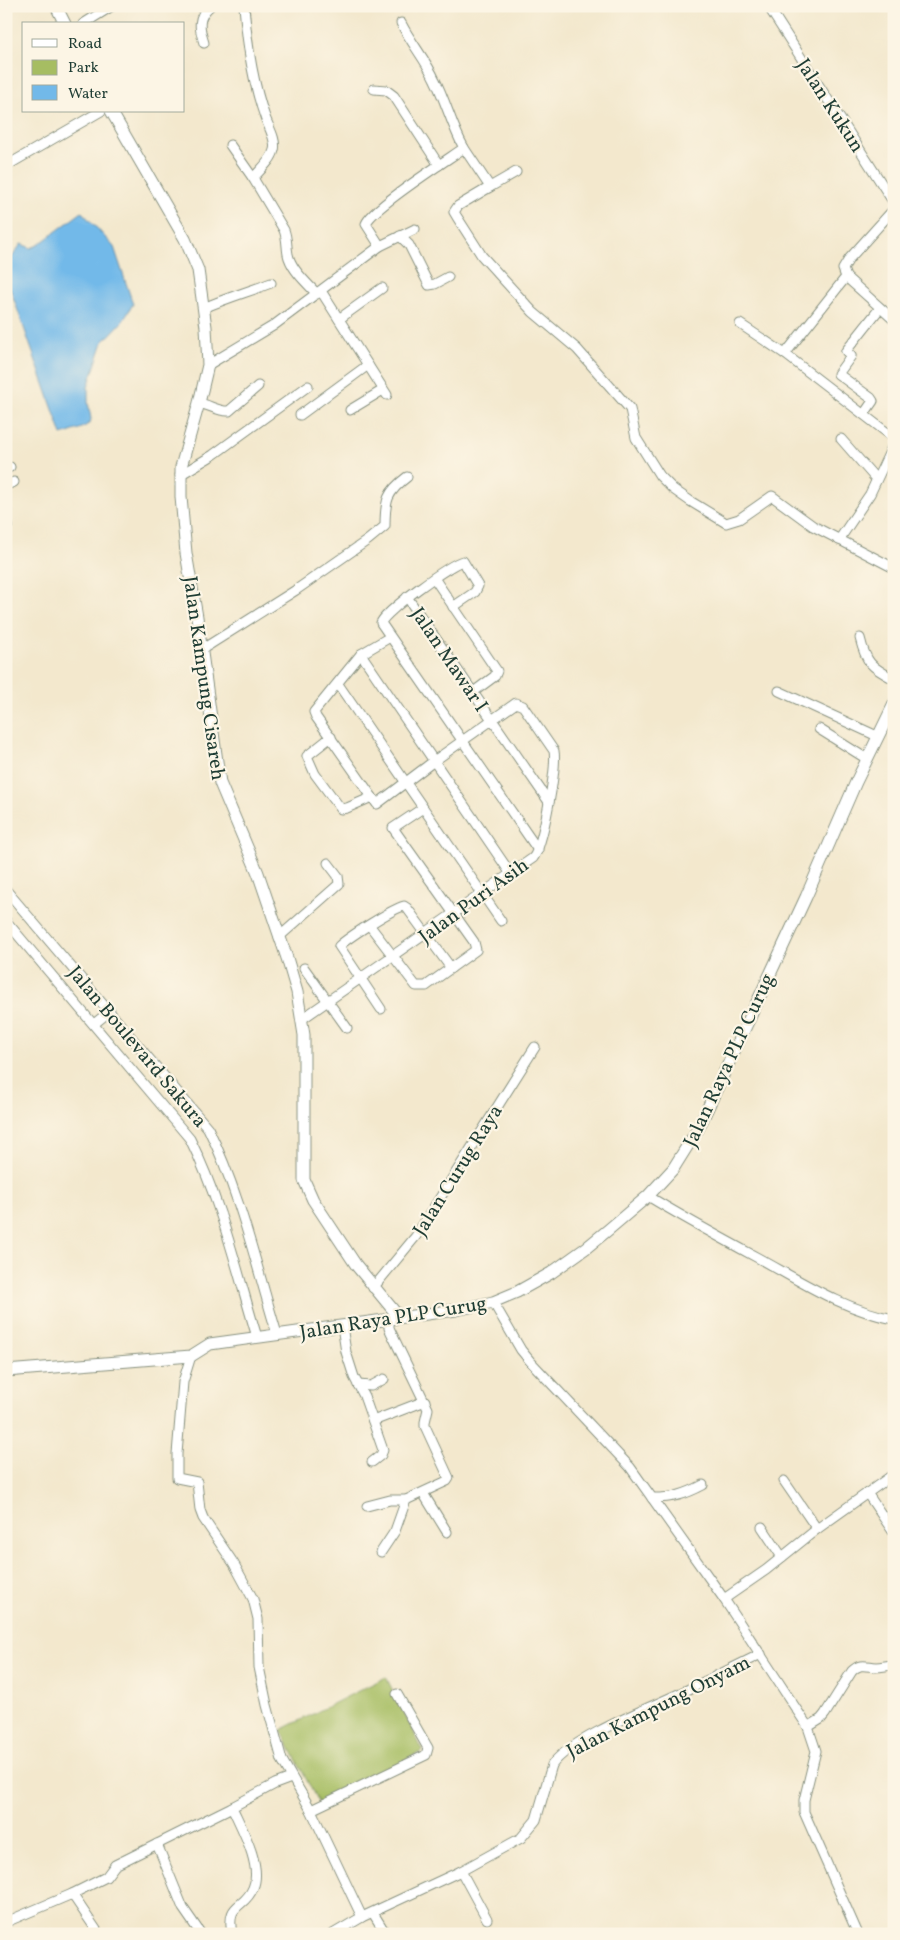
<svg xmlns="http://www.w3.org/2000/svg" width="900" height="1940" font-family="Vollkorn,serif">
<rect width="100%" height="100%" fill="#fcf5e5"/>
<filter id="ink" filterUnits="userSpaceOnUse"><feTurbulence type="fractalNoise" baseFrequency=".02" numOctaves="2"/><feDisplacementMap in="SourceGraphic" scale="10" xChannelSelector="R" yChannelSelector="G"/><feConvolveMatrix kernelMatrix="1 2 1 2 8 2 1 2 1" color-interpolation-filters="sRGB"/></filter>
<filter id="wash" filterUnits="userSpaceOnUse"><feTurbulence type="fractalNoise" baseFrequency=".0096" numOctaves="4" result="noise"/><feDisplacementMap in="SourceGraphic" scale="20" xChannelSelector="R" yChannelSelector="G"/><feGaussianBlur stdDeviation="1.12" result="paint"/><feColorMatrix in="noise" values="0 0 0 0 0 0 0 0 0 0 0 0 0 0 0 0 0 1.4 0 .05"/><feComposite in="paint" operator="in"/></filter>
<g filter="url(#wash)">
<rect width="100%" height="100%" fill="#f3e8cd"/>
<path fill="#a6bd62" stroke="#627d4b" d="M386 1677 423 1751 319 1804 281 1730Z"/>
<path fill="#72b9e9" stroke="#487b8e" d="M82 212 114 247 133 304 123 321 103 342 88 387V402L91 419 90 423 82 428 62 435 6 277V266L21 244 31 248 38 245Z"/>
</g>
<g filter="url(#ink)">
<g fill="none" stroke-linecap="round" stroke-linejoin="round">
<g stroke="#899280" stroke-width="11">
<g id="minor">
<path d="M244 6C247 43 252 81 265 117 268 126 277 140 274 150 272 160 260 170 253 178L284 230C288 240 286 250 289 258 294 272 307 283 317 294"/>
<path d="M768 6 894 203"/>
<path d="M401 23C411 43 426 60 435 80 446 102 452 126 464 148"/>
<path d="M83 24 112 6"/>
<path d="M204 43C199 28 197 17 210 6"/>
<path d="M374 89 386 90 394 96 439 165"/>
<path d="M230 145 253 178"/>
<path d="M6 166 101 111"/>
<path d="M490 187 458 206 454 212 457 217 482 256 533 312 577 349 630 409 636 438 660 476 673 489 690 501 726 523 739 519 772 496 813 526 894 568"/>
<path d="M894 209 849 259 843 269 846 277 894 320"/>
<path d="M400 236 409 245 429 285 435 284 448 277"/>
<path d="M380 246 366 224C370 209 447 160 464 148L490 187 516 172"/>
<path d="M321 291 387 395"/>
<path d="M204 308C226 298 248 292 271 283"/>
<path d="M339 319 382 288"/>
<path d="M740 324 785 354 894 438"/>
<path d="M785 354 846 277"/>
<path d="M208 365 273 326 380 246 415 229"/>
<path d="M199 403C209 405 220 412 229 411L258 386"/>
<path d="M350 410 383 390"/>
<path d="M864 414 873 401 871 398 838 374 851 356 846 351 880 308"/>
<path d="M300 415 368 365"/>
<path d="M841 439 876 479"/>
<path d="M6 469 10 467"/>
<path d="M180 475 213 455 308 386"/>
<path d="M6 485 14 482"/>
<path d="M6 521 8 525"/>
<path d="M839 540 870 494 894 443"/>
<path d="M434 578 497 671 495 676 472 693"/>
<path d="M407 597 549 802"/>
<path d="M453 607 475 592 478 586 463 561C450 564 384 612 381 623L538 850"/>
<path d="M390 637 361 654 511 874"/>
<path d="M860 638C866 663 871 667 894 679"/>
<path d="M201 650 296 590 368 540 385 526C385 500 387 492 407 477"/>
<path d="M338 684 501 921"/>
<path d="M779 691 877 736"/>
<path d="M819 729 867 759"/>
<path d="M331 737 307 756 315 774 341 809 347 808 372 797"/>
<path d="M6 890 208 1128C240 1193 256 1265 277 1334"/>
<path d="M6 921 190 1139C221 1201 237 1271 257 1337"/>
<path d="M370 926 416 986H426L476 950 474 942 393 828 423 808"/>
<path d="M279 937 339 884 338 876 328 863"/>
<path d="M304 968 347 1028"/>
<path d="M381 1009 339 946C349 937 392 909 404 906L407 908 451 968"/>
<path d="M302 1019 533 858C543 846 557 767 554 751L523 706 516 703 434 761 377 804 316 717 314 712 361 654"/>
<path d="M94 1024 110 1011"/>
<path d="M648 1196C684 1218 721 1238 758 1258 802 1282 844 1310 894 1319"/>
<path d="M373 1288 416 1236 535 1047"/>
<path d="M493 1302 521 1350 530 1361 630 1467 724 1599 808 1727 816 1751 804 1800V1812L858 1934"/>
<path d="M342 1326 346 1352 354 1377 364 1396 383 1450 381 1455 372 1462"/>
<path d="M191 1356 183 1382 177 1454V1478L197 1482 200 1510 203 1518 234 1564 253 1599 258 1619 259 1667 267 1705 282 1760 311 1810 362 1917"/>
<path d="M358 1385 371 1386 384 1379"/>
<path d="M373 1421 425 1401"/>
<path d="M784 1481 817 1529"/>
<path d="M423 1493 447 1532"/>
<path d="M867 1493 894 1533"/>
<path d="M652 1498C673 1498 684 1495 703 1485"/>
<path d="M367 1506 390 1500H406L447 1481 449 1478 425 1426V1422L428 1409 389 1328V1319"/>
<path d="M762 1527 782 1557"/>
<path d="M381 1552 395 1531 406 1500"/>
<path d="M724 1599 766 1570 817 1529 894 1474"/>
<path d="M808 1727 821 1719 825 1714 852 1671C860 1663 865 1666 876 1667 882 1667 888 1665 894 1665"/>
<path d="M311 1810 426 1755 428 1748 397 1694"/>
<path d="M157 1844 183 1908 201 1934"/>
<path d="M461 1871 487 1919"/>
<path d="M72 1894 99 1934"/>
<path d="M373 1913 386 1934"/>
<path d="M6 1922 72 1894 106 1877 115 1865 232 1807"/>
<path d="M232 1934C226 1901 244 1910 253 1888 263 1866 241 1827 232 1807L275 1784 291 1778"/>
<path d="M333 1934 362 1917 461 1871 521 1838 536 1820 552 1765C569 1739 654 1706 685 1691 711 1679 736 1666 761 1654"/>
</g>
</g>
<g stroke="#899280" stroke-width="13">
<g id="major">
<path d="M56 6 65 24"/>
<path d="M111 111 185 239 198 270 206 327 208 365 199 403 181 467V497L186 553 197 617 220 783 258 873 287 958 297 992 304 1035V1180L313 1200 356 1265 399 1317"/>
<path d="M6 1371 191 1356 210 1344 456 1310 493 1302 517 1292 551 1273 586 1248 608 1230 648 1196 673 1169 698 1129 806 897 856 782 894 704"/>
</g>
</g>
<use href="#minor" stroke="#fff" stroke-width="9"/>
<use href="#major" stroke="#fff" stroke-width="11"/>
</g>
</g>
<g text-anchor="middle" stroke-width="4.5" stroke-linejoin="round" paint-order="stroke">
<g font-size="20" fill="#1f3d34" stroke="#fcf5e5">
<text transform="translate(831 105) rotate(57)" y="7">Jalan Kukun</text>
<text transform="translate(450 659) rotate(56)" y="7">Jalan Mawar I</text>
<text transform="translate(205 678) rotate(82)" y="7">Jalan Kampung Cisareh</text>
<text transform="translate(473 900) rotate(-36)" y="7">Jalan Puri Asih</text>
<text transform="translate(138 1046) rotate(50)" y="7">Jalan Boulevard Sakura</text>
<text transform="translate(728 1060) rotate(-65)" y="7">Jalan Raya PLP Curug</text>
<text transform="translate(457 1170) rotate(-58)" y="7">Jalan Curug Raya</text>
<text transform="translate(393 1317) rotate(-9)" y="7">Jalan Raya PLP Curug</text>
<text transform="translate(658 1706) rotate(-27)" y="7">Jalan Kampung Onyam</text>
</g>
</g>
<rect width="900" height="1940" fill="none" stroke="#fcf5e5" stroke-width="25"/>
<rect x="22" y="22" width="162" height="90" fill="#fcf5e5" stroke="#a4ab9e"/>
<rect x="32" y="39" width="25" height="8" fill="#ffffff" stroke="#a4ab9e"/>
<text x="68" y="48" font-size="15" fill="#1f3d34">Road</text>
<rect x="32" y="60" width="25" height="15" fill="#a6bd62" stroke="#a4ab9e"/>
<text x="68" y="72" font-size="15" fill="#1f3d34">Park</text>
<rect x="32" y="85" width="25" height="15" fill="#72b9e9" stroke="#a4ab9e"/>
<text x="68" y="98" font-size="15" fill="#1f3d34">Water</text>
</svg>
